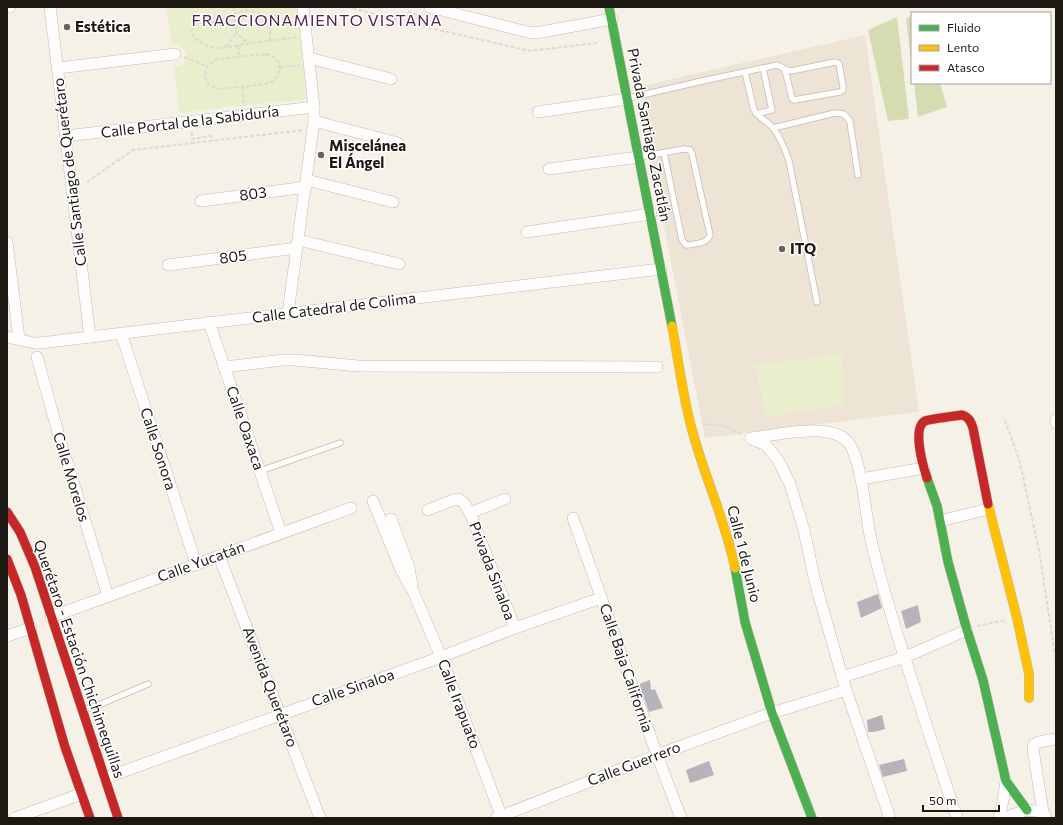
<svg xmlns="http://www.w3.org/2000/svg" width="1063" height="825" font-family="Commissioner,sans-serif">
<rect width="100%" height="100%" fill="#f6f1e6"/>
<path fill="#eee4d5" d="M865 35 919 412 705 438 637 87Z"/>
<g fill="#e9efcc">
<path d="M166 7H296L307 100 245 105 179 113 174 67 183 64 186 54 180 45 171 44Z"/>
<path d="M842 354 844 404 766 417 755 365Z"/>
</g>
<g fill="#d5dcb2">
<path d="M912 15V70L906 19Z"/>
<path d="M897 17 909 119 888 121 868 30Z"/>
<path d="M914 83H940L947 107 918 117Z"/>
</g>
<g fill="#b7b3ba">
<path d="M878 594 882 608 861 618 857 602Z"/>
<path d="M918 605 921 622 906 629 901 611Z"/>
<path d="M650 680 651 690 655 689 663 708 649 712 639 684Z"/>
<path d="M882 715 885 729 874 732H868L867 720Z"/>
<path d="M904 759 907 771 883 777 879 765Z"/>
<path d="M709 761 714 775 690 783 686 770Z"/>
</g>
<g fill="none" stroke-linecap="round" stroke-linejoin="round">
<g stroke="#c0bcb3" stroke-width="7">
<g id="lane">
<path d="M745 72 754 110 756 113H760L772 110 763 68"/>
<path d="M629 98 702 81 777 65C782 67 786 71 791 71L835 62 838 63 839 64 843 86V90L840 92 794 100 792 98 785 70"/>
<path d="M756 113C761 119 768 122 773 128 781 138 785 149 789 161L817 302"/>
<path d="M773 128 835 113C843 113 846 114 850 122L858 175"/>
<path d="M639 157 684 149 690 150 692 154 710 235C707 244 695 244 686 245L682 240 664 153"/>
<path d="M260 471 340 443"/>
<path d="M83 710 101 704 148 684"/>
</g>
</g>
<g stroke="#c0bcb3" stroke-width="12">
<g id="street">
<path d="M7 7H10"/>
<path d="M50 7 90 337"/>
<path d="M430 7 527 32 536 33 612 19"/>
<path d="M309 58 391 79"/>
<path d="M58 68 175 54"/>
<path d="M538 112 627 99"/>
<path d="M314 121 398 143"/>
<path d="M66 136 314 107"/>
<path d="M549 169 639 157"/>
<path d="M307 180 393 202"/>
<path d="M201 201 306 187"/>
<path d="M527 232 651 214"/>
<path d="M298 240 399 264"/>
<path d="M7 242 19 339"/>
<path d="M168 265 297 248"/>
<path d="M288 313 314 121V107L303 7"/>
<path d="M209 322 281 533"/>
<path d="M121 333 196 564"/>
<path d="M7 337 34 343H40L661 269"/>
<path d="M37 357 57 429 108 596"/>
<path d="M224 367 283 360H295L358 366 657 367"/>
<path d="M1056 420V423"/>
<path d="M751 438C776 435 824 423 845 439 862 453 865 513 870 535 877 569 888 603 898 637 917 697 937 758 957 818"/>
<path d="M751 439 766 445 778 460 790 484 804 530 815 582 846 690 890 818"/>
<path d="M861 479 924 468"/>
<path d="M373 501 401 570 413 591 441 657 502 818"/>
<path d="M428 510 453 500 459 499 464 503 470 513 515 628"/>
<path d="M470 513 505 499"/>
<path d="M573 518 657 755 681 818"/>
<path d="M391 519 409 568 412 585"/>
<path d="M940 521 989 509"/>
<path d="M219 556 320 818"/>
<path d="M51 617 351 508"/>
<path d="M7 636 31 628"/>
<path d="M842 677 905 657 967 630"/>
<path d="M105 778 441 657 515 628 601 598"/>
<path d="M15 818 81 794"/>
<path d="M496 818 657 755 772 713 846 690"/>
<path d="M999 818 1003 801 1006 781"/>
<path d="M1003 818 1027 810 1043 812"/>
<path d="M1046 818 1043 812 1033 749 1034 744 1039 742 1055 739"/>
</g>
</g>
<g stroke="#c0bcb3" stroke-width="10">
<g id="fast">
<path d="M609 7 672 326"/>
<path d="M927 478 937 506 948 562 967 630 983 680 1006 781 1027 810"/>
<path d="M735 568 745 622 772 713 812 818"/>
</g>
</g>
<g stroke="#c0bcb3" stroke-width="10">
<g id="slow">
<path d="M672 326C678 358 682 390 690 422 702 472 725 518 735 568"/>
<path d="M988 504 1017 618 1029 674V698"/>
</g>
</g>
<g stroke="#c0bcb3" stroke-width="10">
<g id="jam">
<path d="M927 478C923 466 912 428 925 421 930 419 955 416 962 415 969 417 971 422 973 428L988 504"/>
<path d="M7 512 20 532 35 567 118 818"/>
<path d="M7 559 21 595 65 747 90 818"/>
</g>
</g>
<g stroke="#dbdad7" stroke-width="2" stroke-dasharray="4 2" stroke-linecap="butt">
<path d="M234 7 236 33 249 44"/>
<path d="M347 7 426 27 530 51 597 43"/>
<path d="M423 16 409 12 407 17 427 22 426 27"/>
<path d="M269 41C271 32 271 22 263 16 244 3 229 19 210 22 206 23 202 23 198 23L191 30 194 38C201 42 208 48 216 48 226 48 237 45 247 44 264 41 280 39 297 37"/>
<path d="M238 45 239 56"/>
<path d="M226 47 236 33"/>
<path d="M266 54 272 56 278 61 280 68 278 76 274 81 266 84 220 89 209 85 205 77 207 66 217 59Z"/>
<path d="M184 57 207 66"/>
<path d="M280 68 300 65"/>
<path d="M242 87 244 106"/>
<path d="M192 132V139L211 136 212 141"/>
<path d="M87 182 133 150 304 130"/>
<path d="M1005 420 1020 462 1040 556 1056 662"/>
<path d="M703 424 723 426 743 435"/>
<path d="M977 626 1006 620"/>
</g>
<use href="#lane" stroke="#fefdfb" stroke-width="5.5"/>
<use href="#street" stroke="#fefdfb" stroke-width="11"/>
<use href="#fast" stroke="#4caf50" stroke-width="9"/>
<use href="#slow" stroke="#ffc107" stroke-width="9"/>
<use href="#jam" stroke="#c62828" stroke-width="9"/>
</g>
<g fill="#68655c" stroke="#fff" stroke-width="1.5">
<circle cx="67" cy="27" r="4"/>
<circle cx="321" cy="155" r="4"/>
<circle cx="782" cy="249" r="4"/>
</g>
<g text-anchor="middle" stroke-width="3" stroke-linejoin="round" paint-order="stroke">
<g font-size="15" font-weight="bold" fill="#1c1912" stroke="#fff" text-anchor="start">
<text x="75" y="32">Estética</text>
<text x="329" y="151">Miscelánea<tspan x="329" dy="17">El Ángel</tspan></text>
<text x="790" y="254">ITQ</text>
</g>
<g font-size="15" fill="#1c1912" stroke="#fff">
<text transform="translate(190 122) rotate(-7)" y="5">Calle Portal de la Sabiduría</text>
<text transform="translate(649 135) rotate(79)" y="5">Privada Santiago Zacatlán</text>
<text transform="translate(70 172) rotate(-97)" y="5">Calle Santiago de Querétaro</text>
<text transform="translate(253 194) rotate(-7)" y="5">803</text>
<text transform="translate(233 257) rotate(-7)" y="5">805</text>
<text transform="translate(334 308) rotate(-7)" y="5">Calle Catedral de Colima</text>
<text transform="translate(245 428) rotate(71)" y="5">Calle Oaxaca</text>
<text transform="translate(158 449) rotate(72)" y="5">Calle Sonora</text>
<text transform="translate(71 477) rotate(73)" y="5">Calle Morelos</text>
<text transform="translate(744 554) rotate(76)" y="5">Calle 1 de Junio</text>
<text transform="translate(201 562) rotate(-20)" y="5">Calle Yucatán</text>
<text transform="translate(492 571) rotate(69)" y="5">Privada Sinaloa</text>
<text transform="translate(79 659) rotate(71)" y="5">Querétaro - Estación Chichimequillas</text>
<text transform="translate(626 668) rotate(71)" y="5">Calle Baja California</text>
<text transform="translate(270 687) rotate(69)" y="5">Avenida Querétaro</text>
<text transform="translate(353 688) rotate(-19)" y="5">Calle Sinaloa</text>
<text transform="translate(459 704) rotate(69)" y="5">Calle Irapuato</text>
<text transform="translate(634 764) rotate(-21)" y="5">Calle Guerrero</text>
</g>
<g font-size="16" letter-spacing="1" fill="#502153" stroke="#fff">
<text x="317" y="26">FRACCIONAMIENTO VISTANA</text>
</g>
</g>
<rect width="1063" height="825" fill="none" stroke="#1c1912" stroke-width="16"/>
<rect x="911" y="12" width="140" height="72" fill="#ffffff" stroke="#a4a3a0"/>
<rect x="919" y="25" width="20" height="6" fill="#4caf50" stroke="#a4a3a0"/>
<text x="947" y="32" font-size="12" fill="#1c1912">Fluido</text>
<rect x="919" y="45" width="20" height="6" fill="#ffc107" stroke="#a4a3a0"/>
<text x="947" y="52" font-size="12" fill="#1c1912">Lento</text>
<rect x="919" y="65" width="20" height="6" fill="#c62828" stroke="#a4a3a0"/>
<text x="947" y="72" font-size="12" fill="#1c1912">Atasco</text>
<path d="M923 805v6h76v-6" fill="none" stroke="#1c1912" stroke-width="2"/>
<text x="929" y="805" font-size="12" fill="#1c1912" stroke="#ffffff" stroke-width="3" paint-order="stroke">50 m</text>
</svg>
